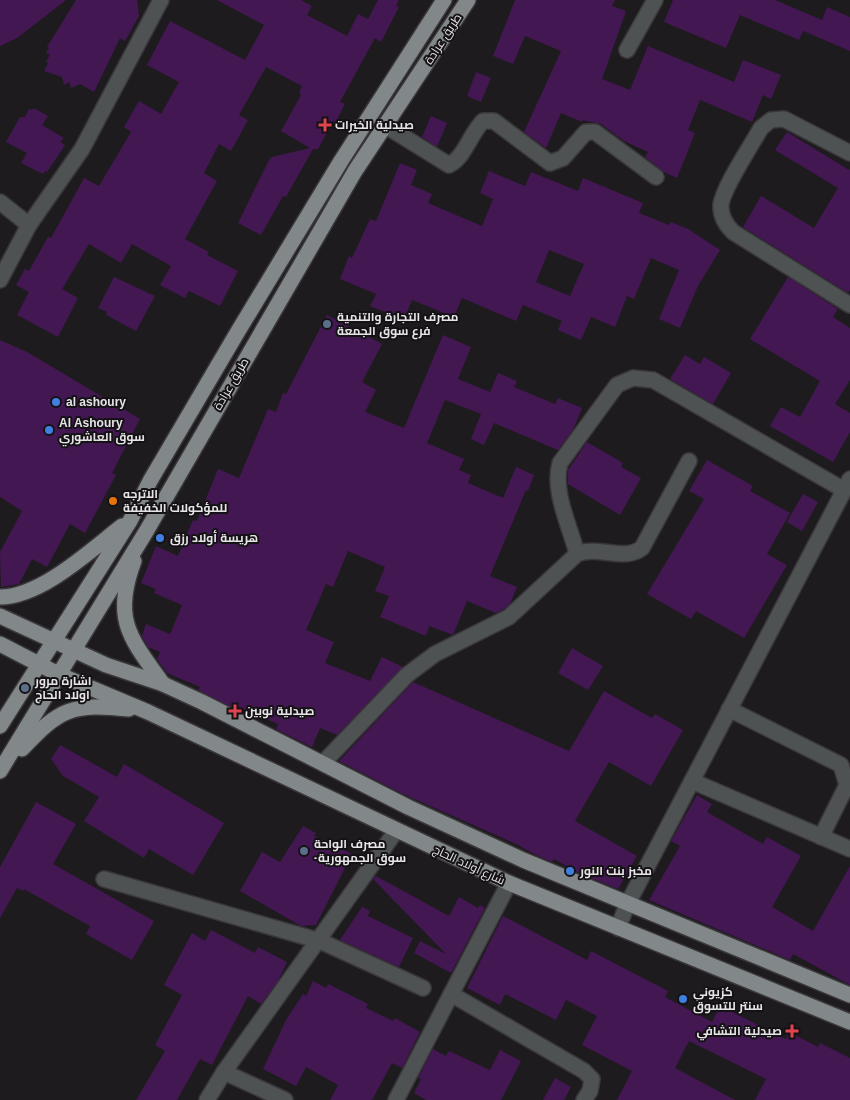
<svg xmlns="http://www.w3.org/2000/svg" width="850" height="1100" font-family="Helvetica,Cairo,sans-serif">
<rect width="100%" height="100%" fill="#1e1b1f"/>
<g fill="#431752" fill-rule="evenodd">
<path d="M0 0H66L17 38 0 46Z"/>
<path d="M76 0H137L139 16 125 41 120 38 94 92 80 84 71 88 69 82 64 85 62 77 44 71 48 63 46 61 50 55 46 53 49 48 47 47Z"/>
<path d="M217 0H301L312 6 307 15 347 36 358 14 368 19 378 0H399L396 6 399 7 381 42 375 38 340 102 345 104 335 123 333 122 318 149H313L286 197 283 196 261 235 238 223 269 160 272 157 310 148 281 131 301 95 299 93 302 86 266 67 239 115 248 120 231 151 219 144 204 173 217 181 185 239 209 252 207 255 238 271 220 306 189 291 185 298 160 285 171 266 132 244 121 263 89 244 62 289 78 298 58 337 17 315 29 292 16 285 25 269 29 271 48 237 51 238 84 178 99 186 131 132 124 127 139 101 161 114 179 82 147 65 170 21 245 60 264 25Z"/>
<path d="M515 0H615L612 6 626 11 602 79 630 90 648 46 734 82 743 60 781 75 771 99 763 95 752 122 700 100 688 130 695 133 677 178 664 172 645 157 648 152 624 141 601 124 582 120V122L561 113 546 148 524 132 561 51 525 36 513 64 493 56Z"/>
<path d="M673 0H775L822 20 827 7 850 17V51L803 31 799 40 740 15 726 48 664 22Z"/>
<path d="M476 72 491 78 481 102 467 96Z"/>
<path d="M34 108 48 116 42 125 64 138 60 142 65 145 47 172 45 171 43 174 21 163 27 153 6 142 20 117H25L29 109 32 110Z"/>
<path d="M431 116 447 123 437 147 422 137Z"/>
<path d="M787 132 849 170 850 169V290L848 293 743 227 761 196 814 228 838 188 775 150Z"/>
<path d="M400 163 417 170 411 185 432 194 428 203 482 226 493 199 480 193 489 171 525 186 531 172 578 191 583 178 643 203 639 213 669 225 671 222 688 229 720 250 698 286 680 328 659 319 679 270 651 258 634 299 627 296 615 327 591 317 581 340 558 330 562 321 523 305 516 321 462 298 454 317 412 300 404 320 370 306 376 294 340 279 349 256 352 258 370 219 376 221ZM549 250 584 264 570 296 536 282Z"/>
<path d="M114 277 155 296 136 331 106 315 107 312 98 308Z"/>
<path d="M788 277 838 309 833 317 850 328V380L835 404 850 413V432L833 462 770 426 781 407 800 417 820 381 750 339Z"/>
<path d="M327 315 382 344 362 382 376 390 365 412 404 428 443 335 471 347 458 379 490 392 498 373 517 381 514 387 555 404 558 398 582 408 573 430 558 450 494 423 484 445 471 439 481 414 445 400 427 443 464 459 459 470 471 475 468 483 503 498 516 467 534 475 528 491 526 490 490 576 517 587 510 604 504 609 496 613 467 601 453 635 429 626 426 636 380 617 389 596 375 591 385 567 348 551 333 587 326 584 306 630 334 642 325 663 370 681 382 657 403 667 337 735 320 728 312 747 276 729 278 724 242 709 241 712 198 690 200 687 167 673 157 659 160 652 148 647 142 636 146 624 170 634 182 605 154 593 156 589 141 583 156 546 178 556 193 520 197 521 218 469 239 478 268 409 276 412 283 393 286 394Z"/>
<path d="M0 340 27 352 140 419 112 473 116 475 85 533 70 524 47 567 32 559 19 584 1 587 0 552 22 511 0 497Z"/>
<path d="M685 355 700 364 704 357 731 373 713 404 670 379Z"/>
<path d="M587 442 623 463 621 467 641 478 620 515 568 484V470Z"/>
<path d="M707 460 753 486 750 491 790 513 767 554 787 565 744 638 696 611 691 619 647 594 704 499 689 491Z"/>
<path d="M803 494 818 502 802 531 787 522Z"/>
<path d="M572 648 603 666 588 690 558 673Z"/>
<path d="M413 682 569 751 604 691 652 718 655 714 683 730 651 786 609 762 575 821 637 856 618 889 579 873 554 859 552 862 536 855 516 844 403 794 339 761Z"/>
<path d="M60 745 117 777 124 764 224 823 193 875 149 849 144 858 84 821 99 797 63 776 51 759Z"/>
<path d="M697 795 712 804 707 812 763 844 767 837 801 856 772 907 813 931 850 866V985L793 954 790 960 649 900 680 846 671 841Z"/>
<path d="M36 802 76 824 53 864 154 921 132 960 86 934 90 926 24 889 23 891 17 888 0 918V867Z"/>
<path d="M303 826 316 833 314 836 352 854 316 925 301 926 240 891 262 852 280 862Z"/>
<path d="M376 876 449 916 459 897 478 908 480 905 485 908 451 973 414 953 420 941 446 954 373 879Z"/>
<path d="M362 907 370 911 368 916 413 938 399 967 340 940Z"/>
<path d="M503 916 587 960 591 951 668 991 665 997 712 1022 720 1006 786 1039 789 1032 818 1047 820 1043 850 1058V1100H755L766 1079 689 1041 675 1068 735 1100H617L632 1071 582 1045 597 1016 566 1000 556 1020 505 994 500 1005 467 988Z"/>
<path d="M211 930 255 953 258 947 287 962 278 981 261 1004 248 996 212 1065 200 1059 177 1100H136L165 1051 155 1045 182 995 164 985 192 933 205 941Z"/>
<path d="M313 981 326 988 328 984 368 1004 366 1008 393 1021 395 1018 420 1032 402 1068 392 1063 372 1100H330L338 1085 306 1067 296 1086 263 1069 286 1020 303 994 306 996Z"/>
<path d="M433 1049 446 1056 449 1051 490 1070 500 1050 521 1061 501 1100H426L414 1093 421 1079 418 1078Z"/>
<path d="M555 1078 571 1087 564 1100H543Z"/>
</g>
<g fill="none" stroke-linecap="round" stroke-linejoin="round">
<g stroke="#3a373b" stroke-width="18">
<g id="minor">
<path d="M627 50 655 0"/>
<path d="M386 126 449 165C465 157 470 134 483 121H494L550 163 563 158 586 132H595L656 177"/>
<path d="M850 153 784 119 771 120 761 128C751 146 724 186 721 204 720 215 725 224 733 232L850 305"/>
<path d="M0 202 29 225"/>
<path d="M0 280 29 225 82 149 161 0"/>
<path d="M577 554C570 526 552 491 560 463L617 385 633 378 653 380 844 490"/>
<path d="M729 709 841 765 847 785 821 837"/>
<path d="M324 762 407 675 435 654 509 617 577 554C598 545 624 562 642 548L689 461"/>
<path d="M692 781 850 849"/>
<path d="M104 879 320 941 423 988"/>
<path d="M618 928 627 905 850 479"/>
<path d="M451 994 584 1071 592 1079 590 1091 584 1100"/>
<path d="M224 1072 285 1100"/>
<path d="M207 1100 224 1072 396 831"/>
<path d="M396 1100 509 883"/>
</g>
</g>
<g stroke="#3a373b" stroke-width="18">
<g id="major">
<path d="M134 561C112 619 130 638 163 684"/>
<path d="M0 597C41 597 91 550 122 526"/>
<path d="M0 616 106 665 163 684 202 702 408 807 523 860 850 995"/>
<path d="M0 644 60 675 148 712 509 883 850 1022"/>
<path d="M0 726 130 521 150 481 237 333 341 161 444 0"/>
<path d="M22 749C60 708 73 703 129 709"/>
<path d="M0 771 147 530 355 171 468 0"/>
</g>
</g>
<use href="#minor" stroke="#4f5253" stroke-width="15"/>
<use href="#major" stroke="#828889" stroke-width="15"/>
</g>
<g fill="#e0444e" stroke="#151216" stroke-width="2">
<path d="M322.5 117.5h5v5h5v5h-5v5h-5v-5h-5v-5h5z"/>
<path d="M232.5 703.5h5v5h5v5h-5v5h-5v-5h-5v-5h5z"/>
<path d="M789.5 1023.5h5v5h5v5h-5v5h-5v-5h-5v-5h5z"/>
</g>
<g fill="#5c6f8a" stroke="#151216" stroke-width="2">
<circle cx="327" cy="324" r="5"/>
<circle cx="25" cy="688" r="5"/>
<circle cx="304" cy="851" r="5"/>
</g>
<g fill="#3f7fe0" stroke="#151216" stroke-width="2">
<circle cx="56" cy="402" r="5"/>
<circle cx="49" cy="430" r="5"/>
<circle cx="160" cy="538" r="5"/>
<circle cx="570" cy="871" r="5"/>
<circle cx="683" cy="999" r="5"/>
</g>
<circle fill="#e8710a" stroke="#151216" stroke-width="2" cx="113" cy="501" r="5"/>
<g text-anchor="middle" stroke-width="4" stroke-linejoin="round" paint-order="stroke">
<g font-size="12" fill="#e6e4e7" stroke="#151216">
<text transform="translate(443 39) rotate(-57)" y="4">طريق عرادة</text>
<text transform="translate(231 384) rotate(-60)" y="4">طريق عرادة</text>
<text transform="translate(469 865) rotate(25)" y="4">شارع أولاد الحاج</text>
</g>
<g font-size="12" font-weight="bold" fill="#e6e4e7" stroke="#151216" text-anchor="start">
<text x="335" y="129">صيدلية الخيرات</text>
<text x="337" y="321">مصرف التجارة والتنمية<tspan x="337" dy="14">فرع سوق الجمعة</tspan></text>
<text x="66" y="406">al ashoury</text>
<text x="59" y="427">Al Ashoury<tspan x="59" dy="14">سوق العاشوري</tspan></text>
<text x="123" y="498">الاترجه<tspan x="123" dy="14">للمؤكولات الخفيفة</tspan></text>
<text x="170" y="542">هريسة أولاد رزق</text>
<text x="35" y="685">اشارة مرور<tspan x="35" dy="14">اولاد الحاج</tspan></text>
<text x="245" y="715">صيدلية نوبين</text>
<text x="314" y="848">مصرف الواحة<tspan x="314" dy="14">-سوق الجمهورية</tspan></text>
<text x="580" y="875">مخبز بنت النور</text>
<text x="693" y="996">كزيوني<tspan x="693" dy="14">سنتر للتسوق</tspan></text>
<text x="782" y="1035" text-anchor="end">صيدلية التشافي</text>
</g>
</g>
</svg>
